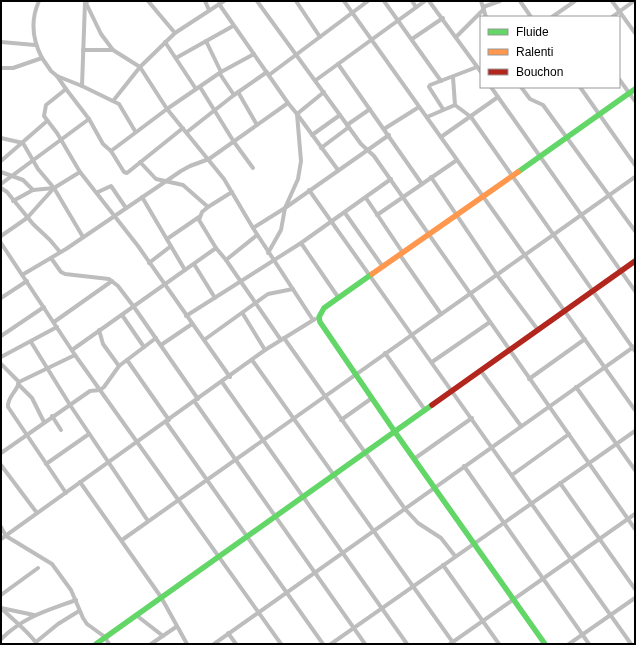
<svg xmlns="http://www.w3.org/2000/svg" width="636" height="645" font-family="Arial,sans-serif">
<rect width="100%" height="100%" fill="#fff"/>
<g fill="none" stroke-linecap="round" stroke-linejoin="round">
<g stroke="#bdbdbd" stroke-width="4">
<path d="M39 1C30 21 32 39 42 58"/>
<path d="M88 1H85L101 34 113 50 140 67 167 109 221 72 206 41"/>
<path d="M148 1 175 33"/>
<path d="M205 1 209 10"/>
<path d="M257 1 361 144 374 156 635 529"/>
<path d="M296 1 320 37"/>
<path d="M344 1 635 410"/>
<path d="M384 1 441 81"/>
<path d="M412 1 416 7"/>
<path d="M429 1 481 72"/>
<path d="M481 1 486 17"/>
<path d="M520 1 531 17"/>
<path d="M612 1 635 33"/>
<path d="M219 4 288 103"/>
<path d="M483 7 500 1"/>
<path d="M552 17 575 1"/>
<path d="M612 17 634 1"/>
<path d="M456 37 484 9"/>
<path d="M412 39 443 18"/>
<path d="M1 42 35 45"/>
<path d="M165 42 196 89"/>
<path d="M83 50H113"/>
<path d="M176 58 233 26"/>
<path d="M338 64 422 184"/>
<path d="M1 68H13L42 58 51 71 57 76 82 86 119 104 135 131"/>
<path d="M221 72 254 54"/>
<path d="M220 74 234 95"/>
<path d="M269 75 368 1"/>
<path d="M453 77 455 105 471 117 635 351"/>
<path d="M619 79 635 101"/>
<path d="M316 80 425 1"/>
<path d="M82 86 85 2"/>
<path d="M200 87 234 142 253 168"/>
<path d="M491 87 635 291"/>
<path d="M521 87 530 99 543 105 635 231"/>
<path d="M580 87 635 165"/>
<path d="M66 89 89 119 103 144 111 151"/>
<path d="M238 92 257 125"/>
<path d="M113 101 140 67 175 33 224 1"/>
<path d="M443 109 429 87 430 85 477 67"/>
<path d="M297 114 338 170"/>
<path d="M427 117 455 105"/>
<path d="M347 125 370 109"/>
<path d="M183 128 127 173 124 172 111 151 167 109 224 179 253 228 313 320"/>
<path d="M384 129 419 107"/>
<path d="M187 132 234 95 267 72"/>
<path d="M312 135 340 115"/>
<path d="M441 137 498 97"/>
<path d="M1 138 23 143 38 169 54 188 83 237"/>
<path d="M321 148 349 127"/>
<path d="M1 161 47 121"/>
<path d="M140 162 156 179 183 185 208 207 202 212 199 220 216 248"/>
<path d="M1 172 23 180 33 190"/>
<path d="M80 172 138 246 230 377"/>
<path d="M431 177 497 275 538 330"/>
<path d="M1 184 89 119"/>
<path d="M1 188 7 192 33 224 50 240 60 252"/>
<path d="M309 190 631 644"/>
<path d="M98 192 111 186 126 208"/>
<path d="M142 197 185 270"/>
<path d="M366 198 403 253"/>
<path d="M13 201 33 190 54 188"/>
<path d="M208 207 232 192"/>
<path d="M345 213 383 267"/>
<path d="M377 215 457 160"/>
<path d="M253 228 285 208 389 135"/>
<path d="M1 236 27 218 54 188 80 172 57 133 44 116 46 105 66 89 57 76"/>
<path d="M167 239 199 217"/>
<path d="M1 243 75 355 281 644"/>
<path d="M301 243 338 297"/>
<path d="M268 253 281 230 285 208 298 179 301 161 297 114"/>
<path d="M400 255 441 314"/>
<path d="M51 258 61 272 65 274 109 279 118 286 134 307 198 399"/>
<path d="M226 260 257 235"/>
<path d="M149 263 171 246"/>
<path d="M194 264 215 298"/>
<path d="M22 275 66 249 181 171 190 166 209 159 288 103 297 114 324 92"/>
<path d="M1 298 27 281"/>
<path d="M243 314 265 350"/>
<path d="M122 315 144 347"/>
<path d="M186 316 301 243 391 179"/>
<path d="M54 322 112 281"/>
<path d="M99 330 103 344 119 366"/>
<path d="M1 336 44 307"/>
<path d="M284 338 405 509 418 523 441 538 455 556"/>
<path d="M204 340 268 294 293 289"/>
<path d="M31 342 70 405 148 521"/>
<path d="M161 345 192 324"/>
<path d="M72 350 216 248 226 260 281 340"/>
<path d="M385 353 425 410"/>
<path d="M1 357 57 327"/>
<path d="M127 360 169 420"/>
<path d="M252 360 454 644"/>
<path d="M432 362 490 322"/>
<path d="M1 364 19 382 75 355"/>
<path d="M481 371 521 426"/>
<path d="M529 379 585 339"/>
<path d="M19 382C17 392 7 397 8 407L66 493"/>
<path d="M222 382 407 644"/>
<path d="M18 384 32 398 44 422"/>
<path d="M576 387 635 470"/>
<path d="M195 402 365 644"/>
<path d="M52 416 61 430"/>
<path d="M341 420 372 398"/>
<path d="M166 422 323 644"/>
<path d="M1 453 90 391 100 390 104 387 119 366 156 338"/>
<path d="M414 459 472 418"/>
<path d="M46 464 89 434"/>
<path d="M1 465 37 513"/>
<path d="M464 466 589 644"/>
<path d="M512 475 569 434"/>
<path d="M80 482 161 597 187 644"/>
<path d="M560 483 635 589"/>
<path d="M1 527 6 536 52 564 71 590 83 618 87 624 105 637 109 644"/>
<path d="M1 539 265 350 315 319"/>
<path d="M122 540 635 177"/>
<path d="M443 565 499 644"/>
<path d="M1 595 38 568"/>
<path d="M1 608C13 620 27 630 37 644"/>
<path d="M1 608 34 615"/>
<path d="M136 615 163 636"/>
<path d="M228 633 236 644"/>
<path d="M1 639C25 616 46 611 76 600"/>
<path d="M36 642 58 624 79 611"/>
<path d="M151 644 176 627"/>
<path d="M214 644 635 346"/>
<path d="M331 644 635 431"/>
<path d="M450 644 635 514"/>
<path d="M569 644 635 598"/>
</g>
<g stroke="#63d668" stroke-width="5.5">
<path d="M518 172 635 89"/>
<path d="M372 274 324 308 319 317 320 322 395 432 545 644"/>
<path d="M96 644 432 405"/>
</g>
<path stroke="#ff974d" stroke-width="5.5" d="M372 274 518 172"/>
<path stroke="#b3261e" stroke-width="5.5" d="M432 405 635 261"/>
</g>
<rect width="636" height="645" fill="none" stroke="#000000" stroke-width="4"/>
<rect x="480" y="16" width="140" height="72" fill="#ffffff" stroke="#999999"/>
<rect x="488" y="29" width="20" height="6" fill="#63d668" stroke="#999999"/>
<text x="516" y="36" font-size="12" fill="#000000">Fluide</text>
<rect x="488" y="49" width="20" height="6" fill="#ff974d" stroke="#999999"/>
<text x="516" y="56" font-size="12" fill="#000000">Ralenti</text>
<rect x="488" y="69" width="20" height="6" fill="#b3261e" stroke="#999999"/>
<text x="516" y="76" font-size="12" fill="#000000">Bouchon</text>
</svg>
